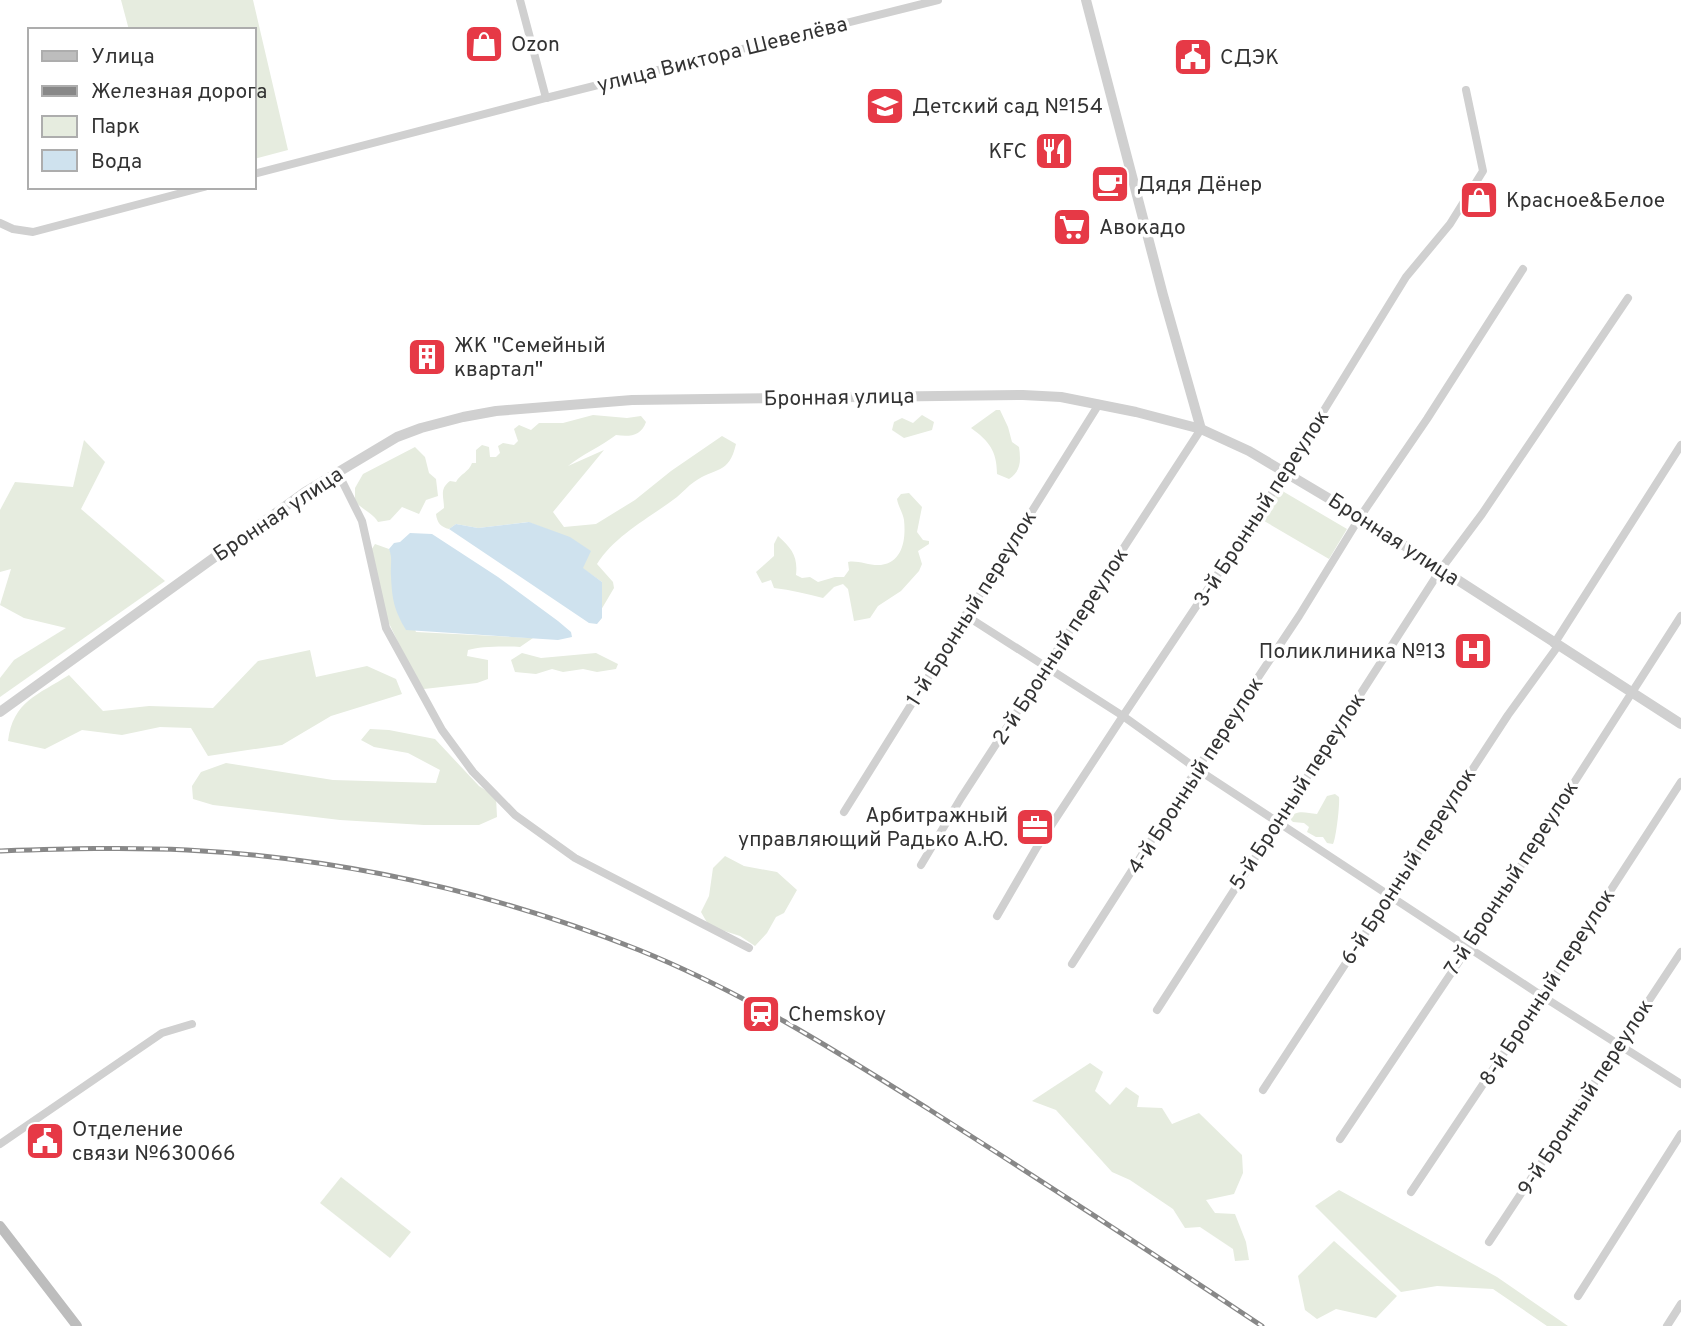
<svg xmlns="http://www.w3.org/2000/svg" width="1681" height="1326" font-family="Overpass,sans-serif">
<rect width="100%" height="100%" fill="#fff"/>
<g fill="#e6ecdf">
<path d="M121 0H253L288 150 254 159V30H129Z"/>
<path d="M996 410H1000L1008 427 1012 442 1019 447C1021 461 1021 471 1009 479L997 474C997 451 989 441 971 428Z"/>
<path d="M593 415 627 418 641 416 646 422C641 436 630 437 616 435 600 447 583 454 568 466L604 450 553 512 564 527 596 524 635 500 671 471 722 436 736 444C729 475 715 467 694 482 688 486 683 492 677 497 651 517 615 535 597 564L613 582 614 588 601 610 602 582 582 568 590 551 570 538 528 522 478 528 456 524 449 529C441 527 437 523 436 514L444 508C444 497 439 489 450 481L456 482C460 474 469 472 472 463H476V450L482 445 489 447 490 457H496L500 453 498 446 503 443 514 445 518 441 514 429 519 425 531 430 539 423H563Z"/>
<path d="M922 415 934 422 932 430 904 438 892 430 894 422 902 418 913 423Z"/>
<path d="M84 440 105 462 81 509 165 581 0 697V678L14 660 66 628 24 618 0 605 11 569 0 572V510L15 482 73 487Z"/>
<path d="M415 447 425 457 429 473 436 479 438 496 426 500 419 514 402 507 390 520 378 522C372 512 362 510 355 501V488L363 474Z"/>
<path d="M1279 489 1347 529 1329 559 1259 518Z"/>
<path d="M909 493 922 507 917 532 923 540 929 541V544L918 551 922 564 919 571 901 591 878 606 870 618 854 621 848 589 843 584 834 587 823 598C807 594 791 590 774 588L771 580 762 583 756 572 774 556V544L778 536C792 549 798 556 796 575L802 578 810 577 818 582 835 577H844L849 570 848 562C858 560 869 566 881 565 903 562 906 539 904 520 903 513 898 506 897 499L901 494Z"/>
<path d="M375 544 389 549 393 557 391 573 416 632 533 638 520 647C508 646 479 646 468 650L467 656 488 660V679L477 683 424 689 419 686 386 617 370 552Z"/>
<path d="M310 650 316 677 367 666 396 679 402 694 331 716 282 745 208 756 191 728 160 727 122 735 82 730 45 749 8 741C13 701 38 695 69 675L103 711 149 706 213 708 258 661Z"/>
<path d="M522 653 541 658 596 653 618 664 616 669 597 672 583 669 563 672 552 669 536 674 515 672 511 660Z"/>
<path d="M370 729 389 730 435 739 479 786 496 797 497 817 479 825H424L340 820 213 805 193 799 192 786 201 772 226 763 333 780 436 783 440 770 408 753 374 747 361 740Z"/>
<path d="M1335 794 1339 797C1340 804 1336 839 1333 844L1327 843 1323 837H1316L1307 832 1309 827 1304 823 1293 822 1289 818C1297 809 1306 813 1317 814L1327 796Z"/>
<path d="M725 856 744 866 777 872 797 890 784 913 776 917 767 933 755 946 740 936 709 926 701 912 709 896 713 868Z"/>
<path d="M1090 1063 1103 1072 1095 1091 1110 1105 1126 1087 1139 1096 1137 1107 1162 1108 1172 1124 1199 1113 1242 1155 1243 1173 1234 1194 1206 1200 1215 1213 1235 1214 1246 1242 1249 1260 1235 1261 1233 1249 1200 1227 1185 1228 1173 1209 1130 1180 1112 1172 1056 1110 1032 1101Z"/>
<path d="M341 1177 411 1232 390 1258 320 1203Z"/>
<path d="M1339 1190 1497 1277 1568 1326H1547L1493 1289 1437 1286 1401 1292 1315 1206Z"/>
<path d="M1334 1241 1397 1296 1376 1318 1336 1309 1317 1319 1305 1310 1298 1276Z"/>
</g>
<g fill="#cfe2ee">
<path d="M529 522 570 537 591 551 583 568 602 582V618L597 624 589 623 449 529 456 524 478 528Z"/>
<path d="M410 533 432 534 498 577 558 621 571 632 572 637 558 640 406 630C394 610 392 599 391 576 390 566 393 559 389 549L394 543 400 542Z"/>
</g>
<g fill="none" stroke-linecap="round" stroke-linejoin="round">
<g stroke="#d0d0d0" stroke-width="8">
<path d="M520 0 546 98 938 0"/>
<path d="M254 174 546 98"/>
<path d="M0 223 13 229 33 232 204 187"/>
<path d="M338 473 362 521 386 628 442 730 473 772 515 815 575 858 749 948"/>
<path d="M965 615 1123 716 1197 769 1542 996 1681 1084"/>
<path d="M1554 644 1681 445"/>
<path d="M844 812 1099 404"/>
<path d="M921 865 961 798 1201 429"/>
<path d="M997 916 1037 847 1123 716 1286 472 1406 277 1450 224 1483 171 1466 90"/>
<path d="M1072 964 1197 769 1299 616 1360 517 1427 419 1523 269"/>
<path d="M1157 1010 1441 569 1482 514 1628 298"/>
<path d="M1263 1090 1508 715 1558 646"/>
<path d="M1340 1139 1468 948 1681 616"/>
<path d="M0 1144 162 1033 192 1024"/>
<path d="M1411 1192 1542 996 1681 782"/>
<path d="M1489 1242 1681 952"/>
<path d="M1578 1296 1681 1134"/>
<path d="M1667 1326 1681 1304"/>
</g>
<g stroke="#d0d0d0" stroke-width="10">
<path d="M1086 0 1163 295 1201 429"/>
<path d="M0 712 305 492 397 437 421 428 463 417 496 411 632 400 1023 395 1061 397 1136 412 1201 429 1249 451 1360 517 1681 724"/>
</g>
<path stroke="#bdbdbd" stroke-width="10" d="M0 1226 77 1326"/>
<g stroke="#888" stroke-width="5">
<path id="rail" d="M0 851C63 849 125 847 187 850 342 858 495 893 639 950 743 992 836 1051 930 1110 1042 1181 1152 1253 1262 1326"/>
</g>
<use href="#rail" stroke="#fff" stroke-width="2.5" stroke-dasharray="8" stroke-linecap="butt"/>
</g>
<defs>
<g id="shop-square" transform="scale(2.0125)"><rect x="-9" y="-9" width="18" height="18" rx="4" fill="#e63946" stroke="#fff"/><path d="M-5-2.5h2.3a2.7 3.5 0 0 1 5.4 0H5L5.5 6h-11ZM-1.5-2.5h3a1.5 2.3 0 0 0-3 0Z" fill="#fff"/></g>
<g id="civic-square" transform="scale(2.0125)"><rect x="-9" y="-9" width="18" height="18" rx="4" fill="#e63946" stroke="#fff"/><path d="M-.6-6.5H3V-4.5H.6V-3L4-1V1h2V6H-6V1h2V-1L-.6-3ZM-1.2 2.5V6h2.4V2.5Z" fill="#fff"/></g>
<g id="school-square" transform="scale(2.0125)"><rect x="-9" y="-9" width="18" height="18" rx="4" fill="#e63946" stroke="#fff"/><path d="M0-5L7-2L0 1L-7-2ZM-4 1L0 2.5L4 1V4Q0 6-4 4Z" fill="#fff"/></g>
<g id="restaurant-square" transform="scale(2.0125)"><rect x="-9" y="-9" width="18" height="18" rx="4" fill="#e63946" stroke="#fff"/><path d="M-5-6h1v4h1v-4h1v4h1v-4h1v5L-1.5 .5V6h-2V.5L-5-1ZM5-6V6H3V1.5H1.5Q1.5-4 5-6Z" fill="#fff"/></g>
<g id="cafe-square" transform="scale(2.0125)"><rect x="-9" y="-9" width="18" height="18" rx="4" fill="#e63946" stroke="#fff"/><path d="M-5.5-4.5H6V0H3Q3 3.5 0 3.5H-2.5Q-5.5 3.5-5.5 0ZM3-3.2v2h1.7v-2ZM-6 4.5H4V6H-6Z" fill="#fff"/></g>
<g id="supermarket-square" transform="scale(2.0125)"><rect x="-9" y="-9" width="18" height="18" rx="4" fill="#e63946" stroke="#fff"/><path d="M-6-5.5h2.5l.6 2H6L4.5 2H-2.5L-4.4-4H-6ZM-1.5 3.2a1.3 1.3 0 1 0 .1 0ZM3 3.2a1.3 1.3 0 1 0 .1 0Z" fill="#fff"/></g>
<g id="building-square" transform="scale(2.0125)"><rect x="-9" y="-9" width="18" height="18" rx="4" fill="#e63946" stroke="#fff"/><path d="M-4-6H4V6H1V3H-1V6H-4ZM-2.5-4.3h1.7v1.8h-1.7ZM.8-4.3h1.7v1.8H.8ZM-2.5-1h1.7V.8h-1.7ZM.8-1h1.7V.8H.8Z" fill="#fff"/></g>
<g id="hospital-square" transform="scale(2.0125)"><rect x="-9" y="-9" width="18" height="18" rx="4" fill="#e63946" stroke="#fff"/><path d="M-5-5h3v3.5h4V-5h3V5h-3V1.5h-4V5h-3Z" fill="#fff"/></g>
<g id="office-square" transform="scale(2.0125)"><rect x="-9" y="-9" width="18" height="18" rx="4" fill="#e63946" stroke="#fff"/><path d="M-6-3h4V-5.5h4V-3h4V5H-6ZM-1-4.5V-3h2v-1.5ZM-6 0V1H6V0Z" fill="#fff"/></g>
<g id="station-square" transform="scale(2.0125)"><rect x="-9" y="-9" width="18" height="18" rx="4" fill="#e63946" stroke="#fff"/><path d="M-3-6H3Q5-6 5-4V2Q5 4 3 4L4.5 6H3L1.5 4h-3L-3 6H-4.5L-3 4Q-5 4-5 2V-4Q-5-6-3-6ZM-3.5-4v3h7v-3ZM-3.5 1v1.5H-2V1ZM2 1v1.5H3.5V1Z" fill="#fff"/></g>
</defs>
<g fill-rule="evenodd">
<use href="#shop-square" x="484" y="44"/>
<use href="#civic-square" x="1193" y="57"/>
<use href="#school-square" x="885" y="106"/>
<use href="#restaurant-square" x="1054" y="151"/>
<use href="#cafe-square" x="1110" y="184"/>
<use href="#shop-square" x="1479" y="200"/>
<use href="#supermarket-square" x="1072" y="227"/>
<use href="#building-square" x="427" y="357"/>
<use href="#hospital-square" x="1473" y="651"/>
<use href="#office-square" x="1035" y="827"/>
<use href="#station-square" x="761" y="1014"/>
<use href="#civic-square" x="45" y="1141"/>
</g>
<g text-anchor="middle" stroke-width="7" stroke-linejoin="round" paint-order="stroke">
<g font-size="21" fill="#333" stroke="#fff" text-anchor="start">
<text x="511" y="51">Ozon</text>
<text x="1220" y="64">СДЭК</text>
<text x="912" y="113">Детский сад №154</text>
<text x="1027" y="158" text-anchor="end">KFC</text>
<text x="1137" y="191">Дядя Дёнер</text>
<text x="1506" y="207">Красное&amp;Белое</text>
<text x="1099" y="234">Авокадо</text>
<text x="454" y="352">ЖК "Семейный<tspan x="454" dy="24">квартал"</tspan></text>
<text x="1446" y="658" text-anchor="end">Поликлиника №13</text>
<text x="1008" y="822" text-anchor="end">Арбитражный<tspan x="1008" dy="24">управляющий Радько А.Ю.</tspan></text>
<text x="788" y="1021">Chemskoy</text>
<text x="72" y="1136">Отделение<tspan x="72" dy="24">связи №630066</tspan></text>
</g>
<g font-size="21" fill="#333" stroke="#fff">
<text transform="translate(722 54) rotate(-14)" y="7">улица Виктора Шевелёва</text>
<text transform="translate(839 397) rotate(-1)" y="7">Бронная улица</text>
<text transform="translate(1261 508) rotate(-57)" y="7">3-й Бронный переулок</text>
<text transform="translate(278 514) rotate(-34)" y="7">Бронная улица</text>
<text transform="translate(1394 539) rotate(33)" y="7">Бронная улица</text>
<text transform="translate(971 608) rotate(-58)" y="7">1-й Бронный переулок</text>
<text transform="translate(1060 646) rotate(-57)" y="7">2-й Бронный переулок</text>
<text transform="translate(1195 775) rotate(-57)" y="7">4-й Бронный переулок</text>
<text transform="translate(1297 791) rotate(-57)" y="7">5-й Бронный переулок</text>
<text transform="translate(1408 866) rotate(-57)" y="7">6-й Бронный переулок</text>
<text transform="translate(1511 878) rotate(-57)" y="7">7-й Бронный переулок</text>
<text transform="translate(1547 987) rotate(-57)" y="7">8-й Бронный переулок</text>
<text transform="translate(1585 1097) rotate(-57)" y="7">9-й Бронный переулок</text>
</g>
</g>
<rect x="28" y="28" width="228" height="161" fill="#ffffff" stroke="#adadad" stroke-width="2"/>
<rect x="42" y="51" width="35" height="10" fill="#bdbdbd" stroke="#adadad" stroke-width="2"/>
<text x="91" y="63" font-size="21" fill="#333333">Улица</text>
<rect x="42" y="86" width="35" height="10" fill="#888888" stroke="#adadad" stroke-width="2"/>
<text x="91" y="98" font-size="21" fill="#333333">Железная дорога</text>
<rect x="42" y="116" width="35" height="21" fill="#e6ecdf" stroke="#adadad" stroke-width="2"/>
<text x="91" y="133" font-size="21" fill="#333333">Парк</text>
<rect x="42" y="150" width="35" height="21" fill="#cfe2ee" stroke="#adadad" stroke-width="2"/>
<text x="91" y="168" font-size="21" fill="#333333">Вода</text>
</svg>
